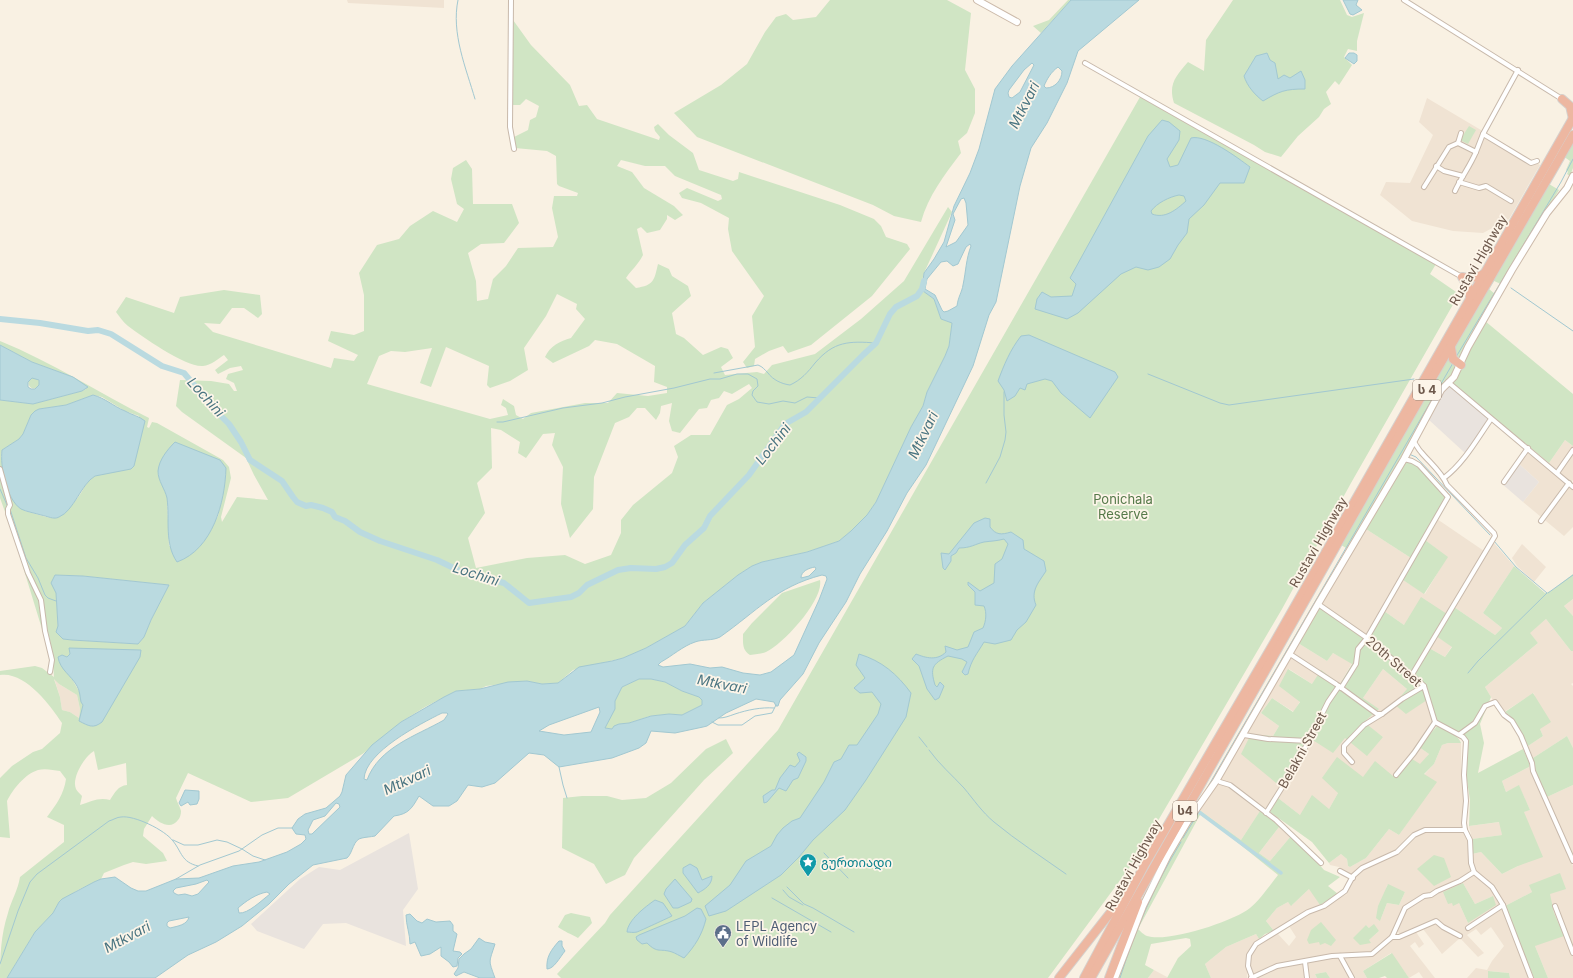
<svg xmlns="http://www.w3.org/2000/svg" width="1573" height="978" font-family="Inter,'Noto Sans Georgian',sans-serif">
<rect width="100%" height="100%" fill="#f9f1e3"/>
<g fill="#f0e3d3" fill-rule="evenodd">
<path d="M347 0H444V8L348 3Z"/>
<path d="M1427 98 1540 165 1509 219 1483 233 1453 231 1412 221 1380 195 1386 182 1410 183 1433 135 1419 122Z"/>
<path d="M1565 440 1573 446V480L1571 482 1549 463Z"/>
<path d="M1524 449 1573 489V527L1564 536 1523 502 1539 482 1516 461Z"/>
<path d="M1437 519 1484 551 1447 614 1404 625 1384 611 1403 580 1425 594 1447 557 1425 540Z"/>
<path d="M1366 529 1411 558 1366 636 1321 604Z"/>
<path d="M1493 542 1514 566 1483 613 1502 628 1495 635 1454 607Z"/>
<path d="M1522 544 1546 567 1534 582 1517 566 1512 558Z"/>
<path d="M1573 599V616L1564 606Z"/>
<path d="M1546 619 1571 651H1573V683L1571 684 1573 686V748L1567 736 1533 758 1528 746 1543 736 1540 729 1534 693 1501 714 1485 687 1538 643 1529 633Z"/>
<path d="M1436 636 1452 646 1445 657 1429 648Z"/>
<path d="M1298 643 1327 661 1333 653 1352 663 1340 684H1312L1289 669 1300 701 1294 712 1272 698 1261 713 1279 726 1273 736 1281 787 1266 808 1263 807 1241 840 1198 809 1206 801 1219 780Z"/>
<path d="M1383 669 1407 689 1427 700 1434 721 1437 726 1433 728 1419 747 1429 754 1420 765 1393 776 1363 777 1338 793 1329 809 1300 815 1278 798 1311 739 1383 737 1363 722V698Z"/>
<path d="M54 678 59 684 77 695 80 709 79 718 70 712 62 710 60 697Z"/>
<path d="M1448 743H1461V767L1463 778 1465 811 1461 829 1415 833 1397 851 1351 876 1339 867 1330 865 1329 863 1341 854 1347 859 1348 866 1350 867 1366 858 1389 829 1399 835 1436 782 1424 775 1434 764 1442 745Z"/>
<path d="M1529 767 1573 866V978H1548L1535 946 1554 913 1549 894 1530 885 1532 892 1505 906 1472 866V854L1481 852 1502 874 1518 866 1523 812 1530 810 1519 786 1506 792 1502 781Z"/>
<path d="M1573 785V857L1547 797Z"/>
<path d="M1500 822 1502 835 1472 839 1469 826Z"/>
<path d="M1279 827 1291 836 1270 861 1259 853Z"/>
<path d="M1464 832 1466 835 1471 867 1469 874 1431 892 1424 894 1409 904 1388 940 1371 953 1277 965 1254 975 1248 965 1253 951 1259 942 1309 913 1324 906 1347 894V890L1359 872 1363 868 1384 859 1415 836 1422 833ZM1387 885 1405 892 1399 905 1387 903 1380 921ZM1366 925 1369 928 1379 931 1369 940ZM1289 926 1296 937 1289 946 1278 934Z"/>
<path d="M1473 875 1479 876 1490 887 1499 899 1531 978H1510L1509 973 1489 971 1488 978H1467L1476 968 1487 970 1492 961 1504 946 1491 927 1481 935 1476 929 1467 935 1484 953 1478 957 1460 938 1442 954 1423 929 1416 932 1424 944 1419 948 1415 942 1410 946 1435 978H1423L1419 972 1409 978 1391 953 1363 971 1367 978H1330L1326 972 1315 974 1317 978H1253L1277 967 1335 958 1374 954 1394 939 1402 936 1396 930 1406 908 1411 904ZM1463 883 1475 904 1493 896 1468 923 1459 903H1452Z"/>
<path d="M1310 888 1320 905 1274 931 1266 921 1277 908 1288 902 1292 905Z"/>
<path d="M1256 934 1259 939 1247 957V978H1211L1205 964 1226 947Z"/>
<path d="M1154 970 1167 977V978H1148Z"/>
</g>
<g fill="#e9e3de">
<path d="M1449 386 1489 418 1465 453 1428 419 1441 394Z"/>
<path d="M1516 461 1539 482 1523 502 1501 483Z"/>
<path d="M409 833 418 889 403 910 406 946 346 923 323 924 304 949 257 931 251 924 300 879 319 867 340 870Z"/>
</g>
<g fill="#d0e5c4" fill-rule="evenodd">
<path d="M830 0H947L971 13 965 70 975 89V113L967 133 958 141 961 153C945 174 928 196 921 222L894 216 873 205 697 137 674 113 721 85 747 64 765 32 776 17 786 14 793 20 816 17Z"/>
<path d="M1068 0H1071L1041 33 1033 26 1049 20Z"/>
<path d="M1233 0H1340L1347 15 1352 17 1364 13 1357 41V51L1348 49 1344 57 1352 65 1339 85 1335 81 1326 92 1331 104 1324 109 1319 117 1298 136 1281 157 1265 152 1254 145 1174 103C1168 84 1176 76 1188 62L1204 71 1206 40Z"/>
<path d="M513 20 531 45 570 85 579 106 587 105 597 119 659 140 660 137 655 131 654 127 658 124 669 135 693 153 699 170 733 181 738 179 739 172 840 205 874 219 881 226 886 237 907 244 910 249 872 296 811 345 788 353 783 346 769 351 755 359 754 366 747 368 743 362 755 347 752 316 764 296 732 251 728 229 729 218 701 203 682 198 679 193 687 188 718 201 722 199 721 195 675 176 665 166H645L621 160 617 166 632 172 644 188 674 206 683 215 675 220 667 215V219L660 230 647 233 641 227 637 229 643 255C638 265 632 269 626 278L636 288C654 285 654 281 658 264L669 269 672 276 688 286 691 296 672 313 676 334 684 338 703 355 721 347 728 349 733 358 721 367 725 375 757 372 764 374 772 365 815 354 861 319 904 281 948 207 952 212 924 273 921 284 923 291 934 299 941 319 952 323 949 346 945 356 927 392 923 406 911 427 876 502 867 515 851 531 839 541 807 552 762 562 752 566 738 575 703 603 685 626 646 648 623 658 573 670 558 683 542 684 527 681 486 686 480 689 456 691 425 707 401 722 364 753 288 798 251 802 188 773 176 798C177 802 180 807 181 811 181 814 180 818 178 820 171 830 159 823 152 816L144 829 143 836 163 853 167 861 146 864 133 862 124 865 104 873 101 879 78 890 59 902 53 913 35 932 7 978H0C0 956 1 934 8 913 11 901 18 890 20 877L64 842V825L47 817C56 805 64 794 66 779L60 771C53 770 45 768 38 770 25 774 13 789 7 801L10 838 0 837V778L12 766 33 752 42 749 60 733 62 723C50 705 25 671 0 675V671L35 666 42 668 54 677C53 660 52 645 47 629H42L12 531 0 498V400L33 404 82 391 86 389 73 377 32 362 0 345V341C52 362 99 393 149 418L147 427 149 428 152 422 157 423 223 460 229 467 231 478 221 517 222 522 237 497 268 500 254 475 246 458 182 412 176 406 180 380 211 381 229 384 234 391H237L234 383 226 379 228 374 243 370 241 366 230 368 218 374 215 370 228 360 224 355C218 359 211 365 203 366 187 368 141 336 128 326 123 322 119 316 116 312L126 297 174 313 180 297 224 290 260 295 262 314 258 318 244 308H232L220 324 204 323 213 332 331 368 334 358 354 361 358 355 328 341 331 331 354 335 364 331V295L359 273 377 245 399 239 410 226 433 211 457 222 464 209 457 204 451 179 453 168 466 160 472 169 473 204H512L519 223 504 243 481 244 468 253 476 281 477 301 488 299 493 279 506 266 518 248 553 247 558 237 552 208 554 196H577L578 193 559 186 557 184 556 156 547 151 515 148 514 137 528 130 530 120 536 117 539 106 526 99 520 105H512ZM557 294 577 304 576 309 585 319 571 338C560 341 550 346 545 357L553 363 589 346 595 340 617 344 655 366 654 382 667 387V393L648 396 617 393 608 403H585L531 413 523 419 516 415 514 406 503 399 501 405 506 408 508 415 490 419 367 384 379 356 391 351 405 352 432 348 420 383 431 387 446 347 489 366 487 385 490 388 510 381 528 370 524 348 546 316ZM749 384 752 388 739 399 727 405 710 435H691L674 446 678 457 672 473 633 505 621 520V533L611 555 585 564 565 555 527 558 476 568 468 538 485 513 477 483 492 468 491 428 501 430 520 442 518 453 526 458 543 434 555 433 552 445 563 467 561 504 570 538 593 509 594 477 615 423 629 417 637 408H645L656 420 660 413 661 406 672 403 669 421 672 431 680 433 699 409 707 408 711 400 719 398 724 391 732 394ZM93 395 102 397 125 411 139 416 134 466 95 476C88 480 85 486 81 493 77 499 63 518 55 518 46 518 34 513 25 511L1 457 2 450 19 439 23 434 31 415 39 409 66 405ZM158 472 226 475 223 493 218 516 205 539 169 546 167 496ZM55 575 83 576 169 585 151 620 144 637 138 644 72 640 63 639 58 626ZM69 649 92 727 82 711 84 705 81 702 80 693 72 679 62 655 67 657 70 654ZM54 679 59 684 77 695 80 709 79 718 70 712 62 710 60 697ZM94 751 98 770 126 763 127 785C118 786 115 792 110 800 98 797 91 802 80 805L82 796C80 794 77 791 76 789 71 778 85 756 94 751Z"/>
<path d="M1140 97 1436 264 1430 274 1459 294 1351 483 1282 609 1135 860 1048 978H561L557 974 605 923 610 915 778 730Z"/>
<path d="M1469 126 1476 130 1468 144 1460 140Z"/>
<path d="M1573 139V168L1570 176 1567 174 1568 172 1566 170 1570 161 1563 156Z"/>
<path d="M1549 184 1559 190 1501 284 1494 281 1489 289 1495 294 1463 351 1454 371 1440 389 1348 549 1341 545 1397 443Z"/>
<path d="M1485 321 1573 394V446L1565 440 1549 463 1451 382 1456 379 1470 348Z"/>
<circle cx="34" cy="383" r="5.5"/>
<path d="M1406 461 1416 465 1445 494 1446 499 1411 558 1366 529Z"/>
<path d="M1425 540 1448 557 1424 594 1403 580Z"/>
<path d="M1514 566 1545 593 1551 591 1573 574V599L1564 606 1573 616V651H1571L1546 619 1530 633 1538 643 1485 687 1491 697 1480 724 1484 743 1478 773 1523 749 1529 762V767L1502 781 1506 792 1519 785 1530 810 1524 812 1543 857 1518 866 1502 874 1481 852 1472 854V839L1502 835 1499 822 1469 826 1470 800 1466 774V748L1464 736 1437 721C1431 704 1429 687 1414 674L1429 648 1445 657 1452 647 1436 636 1454 607 1495 635 1502 628 1483 613Z"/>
<path d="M820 580C824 600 783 644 766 652 761 654 756 654 750 655 742 650 743 643 743 634L752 623 782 593Z"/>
<path d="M1421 597 1447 614 1412 672 1369 638 1384 611 1404 625Z"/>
<path d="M1317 609H1322L1368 640 1408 673 1422 687 1427 700 1406 714 1394 704 1407 689 1383 669 1363 698 1379 709 1364 722 1383 737 1367 756 1345 738 1333 753 1308 737 1281 787 1241 754 1251 734 1273 736 1279 726 1261 713 1272 698 1293 712 1300 702 1279 686 1288 669 1312 684 1321 670 1340 684 1352 664 1333 653 1327 661 1298 643Z"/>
<path d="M639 679H651L665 682 682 691 700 697 702 700V705L682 715 669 714 650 716 629 723 619 724 612 729 605 728 614 701 622 687Z"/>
<path d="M1533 693 1551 722 1540 729 1543 736 1528 746C1522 735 1516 718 1505 712Z"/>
<path d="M1437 726C1444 730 1459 735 1461 743H1448L1442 745 1434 764 1424 774 1437 782 1399 835 1389 829 1366 858 1350 867 1348 866 1347 859 1341 854 1329 863 1312 842 1270 812 1278 798 1300 815 1312 795 1329 809 1338 793 1322 778 1337 757 1363 777 1375 761 1393 776 1409 757 1420 764 1429 754 1419 747Z"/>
<path d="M1567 736 1573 748V785L1547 797 1535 772 1533 758Z"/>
<path d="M726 739 733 753 704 780 634 858 625 875 606 884 594 864 562 848 563 798 582 796H607L622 800 646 798 671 783 706 749Z"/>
<path d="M1198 809 1241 840 1260 811 1306 845 1304 847 1324 870 1340 877 1328 886 1338 894 1320 905 1309 889 1291 906 1288 902 1277 908 1266 921 1274 931 1265 934 1259 939 1256 934 1226 947 1205 964 1211 978H1167L1178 958 1191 946 1190 939 1186 938 1151 944 1145 965 1154 970 1148 978H1117L1145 906 1169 857ZM1201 813 1278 875C1270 885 1260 900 1250 908 1234 921 1168 943 1147 936 1144 935 1140 931 1138 929ZM1279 827 1291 836 1270 861 1259 853Z"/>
<path d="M1434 855 1444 858 1451 877 1434 886 1417 869Z"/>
<path d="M1560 873 1566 889 1550 894 1554 913 1564 936 1535 946 1548 978H1534L1505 906 1532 892 1529 885Z"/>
<path d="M1463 883 1475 904 1493 896 1496 905 1468 923 1459 903 1453 906 1452 903 1448 904 1443 892Z"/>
<path d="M1388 884 1405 892 1399 905 1387 903 1380 921 1376 918 1378 906Z"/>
<path d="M571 913 590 917 592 923 578 938C571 934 565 932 558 927L565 915Z"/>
<path d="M1321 922 1336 940 1331 946 1325 943 1320 945 1319 942 1309 944 1307 940 1311 930Z"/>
<path d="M1374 924 1379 931 1369 940 1371 943 1360 945 1353 938 1366 925 1369 928Z"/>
<path d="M1392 953 1409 978H1387L1385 976 1379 978H1367L1363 971Z"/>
<path d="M1488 971 1509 973 1510 978H1488Z"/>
<path d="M1326 972 1330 978H1317L1315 974Z"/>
</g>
<g fill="#badae0" stroke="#a2c8d1" fill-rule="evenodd">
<path d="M1071 0H1139L1078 51 1067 83 1047 123 1031 148 1020 186 996 302 989 315 973 366 926 465 907 493 887 531 860 574 846 602 819 643 803 674 780 700 778 706H776L774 702 756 699 726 713 707 726 703 727 675 733 651 731 646 743 639 748 612 758 559 767 544 755 529 753 495 783 482 787 468 785 457 801 449 806H433L419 796C412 808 409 814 394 816L375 836C370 837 366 837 362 838 353 839 353 853 347 858L313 865 289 884 269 904 242 926 216 942 188 955 155 978H7L35 932 53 913 59 902 62 899 94 882 101 879 115 877 131 888 138 891H146L176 879 199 878 233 866 259 862 287 852 301 844 306 839 305 835 296 834 292 828 298 819 305 814 326 808 340 796 342 792 346 775 372 745 401 722 444 697 456 691 480 689 508 682 527 681 542 684 558 683 579 667 612 661 623 658 646 648 685 626 703 603 738 575 752 566 762 562 807 552 839 541 851 531 867 515 876 502 911 427 923 406 927 392 945 356 949 346 952 323 941 319 934 299 923 291 922 288 924 273 934 259 944 242 954 206 970 173 979 149 995 89 1012 66ZM1032 63 1034 65 1020 92 1012 98 1009 97 1008 93 1009 90 1024 70ZM1058 67 1062 71C1062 80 1055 88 1046 88L1044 86C1047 79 1051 72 1058 67ZM964 198 966 203 968 225 956 242 946 247 955 220 953 214 961 199ZM970 244 971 246C966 259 966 271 963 285 962 292 958 297 957 306L948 311 944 312 942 310 935 295 925 289 927 279 941 262 947 261 953 266 958 264 966 247ZM815 567 816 569 809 576 801 578C801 571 809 568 815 567ZM822 575 826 576 827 579 819 600 794 655 771 672 760 675 743 673 722 667 710 668 690 664 663 667 658 665 661 662C672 656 683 646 695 642 703 639 712 641 720 637 757 611 776 587 822 575ZM639 679H651L665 682 682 691 699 697 702 700V705L682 715 669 714 651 716 629 723 619 724 614 726 612 729 605 728 615 709V701L622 687ZM739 684H744L750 686 746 689 738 690 737 686ZM599 707 600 712 591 732 564 735 539 731 549 725ZM442 713H447L448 714 444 720C416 736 379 747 367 780L364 779C365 752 420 724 442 713ZM336 803 339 804 340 807 312 834H309L308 830 313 820 325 816ZM207 880 209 882 198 894 192 896 185 894 178 895 174 893 173 891 176 888 196 884ZM267 892 270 894C262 900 248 914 239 913L238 908C246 901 256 894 267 892ZM189 917C187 925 178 926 170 928L167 926V923L169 921Z"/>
<path d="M1343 0H1358L1356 5 1362 10 1353 15 1350 14Z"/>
<path d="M1267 53 1270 60 1275 63 1278 79 1284 75 1290 78 1301 71 1305 80V89C1285 89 1280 91 1263 101 1255 95 1247 86 1244 76L1256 56Z"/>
<path d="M1349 53H1354L1357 55V61L1354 64 1345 58Z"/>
<path d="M1162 120 1169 122 1180 131 1179 140 1167 159 1170 167 1178 165 1191 138C1206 134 1238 158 1250 167L1244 183H1220L1204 205 1189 219 1187 233 1178 245 1170 259 1159 267 1148 270 1136 267 1121 274 1078 313 1067 319 1035 309 1037 299 1042 292 1051 297 1072 296 1076 284 1070 278 1148 136ZM1179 195 1184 196 1186 201C1176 210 1165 219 1152 214L1151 211C1157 203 1169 197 1179 195Z"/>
<path d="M1029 335 1115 372 1118 377 1090 418 1061 393 1052 381 1045 379 1027 384 1025 390 1020 388 1015 396 1007 401 1004 390 998 381C1004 365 1010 350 1021 336Z"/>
<path d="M0 345 32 362 73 377 88 387 82 391 33 404 0 400ZM32 378 39 380V385L35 389H31L28 387V382Z"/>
<path d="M93 395C105 398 113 406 125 411 132 415 139 416 145 421L134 466 131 469 95 476C81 484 74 511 59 517 54 520 47 516 41 515 35 513 27 512 21 509 6 499 0 466 2 450L19 439 23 434 31 415 35 411 39 409 66 405Z"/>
<path d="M175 442 220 460 226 468C225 502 213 549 177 562 164 543 170 520 167 498 165 489 158 481 158 471 159 460 167 450 175 442Z"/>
<path d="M985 518 990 519V527C996 535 1001 535 1011 532L1023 540 1024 549 1044 561 1046 571C1039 582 1030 591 1036 605L1026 622 1017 630 1011 640 995 644 984 642C977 654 971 660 968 674L965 675 962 672 967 662 962 659 948 656C932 664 930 668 935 685L937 687 940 682 944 686 939 698 935 700 927 689 919 666 912 659 916 654C926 658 937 661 946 652L945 646 957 650 968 647 974 632 983 628C986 621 987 613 984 606L975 605V592L968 585V582L980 591 994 583 995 564 1002 559 1008 544 1004 539C997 541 991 541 984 542 975 544 971 548 959 548L956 553 951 556V561L945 570 943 568 941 553 949 554 974 523Z"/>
<path d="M55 575 83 576 169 585 151 620 144 637 138 644 72 640 63 639 56 632 58 626 56 593 51 583Z"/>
<path d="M69 648 141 650 140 657 102 722C93 729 89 726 79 721L83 705 81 702C80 697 80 691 77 686 71 675 60 670 58 657L62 655 67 657 70 654Z"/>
<path d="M859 654C882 661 897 674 911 693L906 717 866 780 845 810 813 840 799 857 781 875 726 911 709 916 705 906 730 885 746 861 771 846 777 835 783 828 792 821 800 818 824 782 834 762 841 759 849 745H857L878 714 881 704 872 692 860 693 854 688 865 678 856 665Z"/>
<path d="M799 752 806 757V761L798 778 793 780 786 791 779 788 767 802 764 803 763 796 772 790H775L780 778 790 765 795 767 800 761 797 754Z"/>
<path d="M185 790 199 791V799L197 804 190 805 188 802 181 806 179 803Z"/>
<path d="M690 864 697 868 702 880 712 876C712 885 705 889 698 893L683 873V868Z"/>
<path d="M675 879 692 899 691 902 678 908H673L664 894 666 889Z"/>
<path d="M655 900 663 903 672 916C670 917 640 931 637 932 633 933 630 932 627 932 628 920 645 907 655 900Z"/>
<path d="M697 908 701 909 706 919C702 935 695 946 684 958 680 956 675 953 672 952 660 948 658 954 647 943L642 944 637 940 636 937 639 935 685 916Z"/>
<path d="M410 914 417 921 422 923 427 919 436 922 450 921 453 925V931L457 934 453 951 460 952 462 954 458 958 457 966 453 967 449 962 441 956V947L430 954 421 956 415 942 410 944C410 934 406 925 406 915Z"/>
<path d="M479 938 485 942 495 944C489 963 488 959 495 978H480L464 972 456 976 454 974 458 968 459 959 464 954 471 949Z"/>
<path d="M559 941H562V946L565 951C560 957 554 969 547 969 546 957 551 950 559 941Z"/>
</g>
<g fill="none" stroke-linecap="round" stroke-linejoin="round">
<g stroke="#a2c8d1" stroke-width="1">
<path d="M458 0C451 33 466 68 475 99"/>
<path d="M1511 288 1573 331"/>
<path d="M1456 357 1561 182 1573 159"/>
<path d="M714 373 758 365C763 367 764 369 768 373 773 380 782 384 790 385 801 380 808 372 815 363 834 341 849 341 876 343"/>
<path d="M1148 374 1220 403 1229 405 1414 379"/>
<path d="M497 422H503L563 408 602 403 625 397 674 388 710 379H720L737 374H748L757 379 758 386 753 391 752 395 757 402 769 404 783 401 795 403 807 397 819 398"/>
<path d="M1409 454 1416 457 1490 535"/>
<path d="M986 483 1000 457 1005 440 1006 432 1004 415V392"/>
<path d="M0 489 7 505"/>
<path d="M10 509 26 558 38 578 45 595 48 598 56 601"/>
<path d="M1548 593 1573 575"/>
<path d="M1468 673 1478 661 1547 593 1516 567 1494 541"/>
<path d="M719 718C725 718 729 716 735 714 747 710 761 707 774 708"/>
<path d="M712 722 718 725H742L755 716 772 713 776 705"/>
<path d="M919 737 927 747"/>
<path d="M929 750C939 764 952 775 964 788 974 800 982 812 994 822 1017 841 1042 857 1066 874"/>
<path d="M559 767 563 785 567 798"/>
<path d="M1206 790 1453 363"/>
<path d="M1183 838 1199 812"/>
<path d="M173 840 184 845H198L217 840 227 842 242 849 253 856 265 860"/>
<path d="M824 853 848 878"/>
<path d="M176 879 200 865 239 851 262 835 278 828H292"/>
<path d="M787 887 804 904 813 908 854 932"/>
<path d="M783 890 789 897 803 905"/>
<path d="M772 898 831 932"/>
<path d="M0 964 18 911 30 882 37 874 109 821C113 820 117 817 121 817 134 815 165 830 173 841 182 852 181 862 198 866"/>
<path d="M1120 978C1135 931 1155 884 1181 842"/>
</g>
<path stroke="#badae0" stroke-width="3.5" d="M1199 812 1281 873"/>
<path stroke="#badae0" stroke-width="6" d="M0 319 40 323 88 331 98 330 111 334 162 366 184 373 215 410 229 424 241 442 250 460 282 481 293 497 297 502 306 506 311 505 323 508 332 512 335 517 345 521 360 532 380 541 437 560 462 572 504 583 529 603 571 597 579 593 587 585 618 570 631 568 656 569 665 567 672 563 685 545 704 528 710 516 749 475 785 424 806 412 863 355 876 343 890 314 896 307 917 296 922 289 924 281"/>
<g stroke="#c8b9ab" stroke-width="6">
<g id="street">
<path d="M511 0 510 127 514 149"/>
<path d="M1404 0 1562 99"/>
<path d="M1085 63 1462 277"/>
<path d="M1461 133 1458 143 1476 152 1483 134 1518 70"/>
<path d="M1483 134 1531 163 1537 161"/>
<path d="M1436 166 1444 171 1463 176"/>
<path d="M1459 182 1479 188 1486 186 1511 201"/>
<path d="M1424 187 1449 147 1458 143"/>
<path d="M1455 191C1461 178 1470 166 1476 152"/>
<path d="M1448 382 1573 487"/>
<path d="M0 469 10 505 8 509V514L28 573 41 600 45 631 52 660 50 672"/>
<path d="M1557 473 1573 450"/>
<path d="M1444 478C1464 463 1477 439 1491 419"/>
<path d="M1504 482 1528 448"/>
<path d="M1541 521 1569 483"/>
<path d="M1318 604 1367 638 1420 682 1424 686 1435 722 1463 737 1466 741 1464 775 1466 801 1464 823 1465 830 1470 840 1471 863 1474 872 1492 887 1503 905 1531 978"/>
<path d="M1290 654 1336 684 1377 714H1382"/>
<path d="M1413 676V673L1495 536 1494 533 1447 485C1441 471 1430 463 1421 452 1418 449 1416 444 1413 441"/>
<path d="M1341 688 1356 664 1358 649 1367 638 1448 497 1419 465 1412 461 1404 459"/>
<path d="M1460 734 1475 723 1485 706 1495 702 1504 715 1512 721 1521 736 1532 763 1533 771 1573 861"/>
<path d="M1244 735 1268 739 1308 741"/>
<path d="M1352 762 1344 753V746L1364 725 1382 714 1402 699 1424 686"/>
<path d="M1396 775 1414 753 1435 722"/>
<path d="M1220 782 1230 785 1276 820 1321 863"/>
<path d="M1266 813 1298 762 1328 702 1339 686"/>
<path d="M1340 871 1353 878"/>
<path d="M1555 906 1573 953"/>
<path d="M1468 928 1503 905"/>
<path d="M1392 937H1399L1436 921 1443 927 1460 936"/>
<path d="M1340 956 1352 978"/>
<path d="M1305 962 1307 978"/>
<path d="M1252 977 1248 966 1249 955 1256 944 1308 912 1324 906 1345 891 1353 876 1362 868 1397 852 1414 835 1425 830H1465"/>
<path d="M1251 978 1277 966 1332 956 1372 954 1392 937 1405 908 1424 896 1431 895 1437 891 1460 881 1474 872"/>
</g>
</g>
<g stroke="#ccbaaa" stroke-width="8">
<g id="secondary">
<path d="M977 0 1017 22"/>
<path d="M1115 978 1143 906 1168 855 1188 821 1216 781 1318 604 1404 459 1441 390 1454 377 1468 347 1512 270 1547 213 1567 188 1573 176"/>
</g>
</g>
<g stroke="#d6d1cd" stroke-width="10">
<g id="highway">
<path d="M1562 99 1570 106 1573 119"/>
<path d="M1470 298 1469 288 1462 277C1471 279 1475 278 1483 274"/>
<path d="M1451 348 1453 359 1461 365"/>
<path d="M1059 978 1125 894"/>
<path d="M1084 978 1144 866 1275 641 1573 118"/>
<path d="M1091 978 1398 437 1573 135"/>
<path d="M1109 978 1138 902"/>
</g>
</g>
<use href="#street" stroke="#fff" stroke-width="4"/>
<use href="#secondary" stroke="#fff" stroke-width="6"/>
<use href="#highway" stroke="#edb7a1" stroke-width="8"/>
</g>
<defs>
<g id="sight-pin" transform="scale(0.9)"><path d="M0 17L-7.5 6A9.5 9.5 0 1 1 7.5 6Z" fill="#0f9aa8" stroke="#fdf5e9"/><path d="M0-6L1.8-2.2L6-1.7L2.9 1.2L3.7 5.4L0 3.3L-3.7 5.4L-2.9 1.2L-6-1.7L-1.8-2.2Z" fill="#fff"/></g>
<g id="civic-pin" transform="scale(0.9)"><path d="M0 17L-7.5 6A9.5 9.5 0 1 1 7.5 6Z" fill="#5c6f8a" stroke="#fdf5e9"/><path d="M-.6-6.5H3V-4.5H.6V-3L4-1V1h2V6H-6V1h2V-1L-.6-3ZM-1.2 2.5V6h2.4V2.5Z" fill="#fff"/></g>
</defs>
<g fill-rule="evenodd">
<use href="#sight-pin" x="808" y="862"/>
<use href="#civic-pin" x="723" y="933"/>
</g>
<g text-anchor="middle" stroke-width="3.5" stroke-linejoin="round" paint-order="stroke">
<g fill="#fdf5e9" stroke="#99887b" stroke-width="1">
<rect x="1413" y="380" width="28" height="20" rx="3"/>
<rect x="1173" y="801" width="24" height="20" rx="3"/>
</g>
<g font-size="12" font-weight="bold" fill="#6e594c">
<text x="1427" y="394">ს 4</text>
<text x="1185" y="815">ს4</text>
</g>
<g font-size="13" fill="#6e594c" stroke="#fdf5e9">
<text transform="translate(1478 260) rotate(-60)" y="5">Rustavi Highway</text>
<text transform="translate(1318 542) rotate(-60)" y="5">Rustavi Highway</text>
<text transform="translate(1394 661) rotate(41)" y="5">20th Street</text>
<text transform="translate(1302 750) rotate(-61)" y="5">Belakni Street</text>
<text transform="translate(1133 865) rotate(-61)" y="5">Rustavi Highway</text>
</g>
<g font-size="13" fill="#557949" stroke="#fdf5e9">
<text x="1123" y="504">Ponichala<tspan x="1123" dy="15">Reserve</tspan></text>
</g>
<g font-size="13" fill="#0d838f" stroke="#fdf5e9" text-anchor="start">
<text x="821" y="867">გურთიადი</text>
</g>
<g font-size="13" fill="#4e5e75" stroke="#fdf5e9" text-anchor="start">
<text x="736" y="931">LEPL Agency<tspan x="736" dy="15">of Wildlife</tspan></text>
</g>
<g font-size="14" font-style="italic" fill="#497480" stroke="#fdf5e9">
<text transform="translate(1024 105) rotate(-63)" y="5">Mtkvari</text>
<text transform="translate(206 397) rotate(48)" y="5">Lochini</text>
<text transform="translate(923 435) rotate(-64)" y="5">Mtkvari</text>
<text transform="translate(773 444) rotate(-52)" y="5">Lochini</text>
<text transform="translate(476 574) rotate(18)" y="5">Lochini</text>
<text transform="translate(722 684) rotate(11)" y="5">Mtkvari</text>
<text transform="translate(407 780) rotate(-25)" y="5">Mtkvari</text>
<text transform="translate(127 937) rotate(-28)" y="5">Mtkvari</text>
</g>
</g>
</svg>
